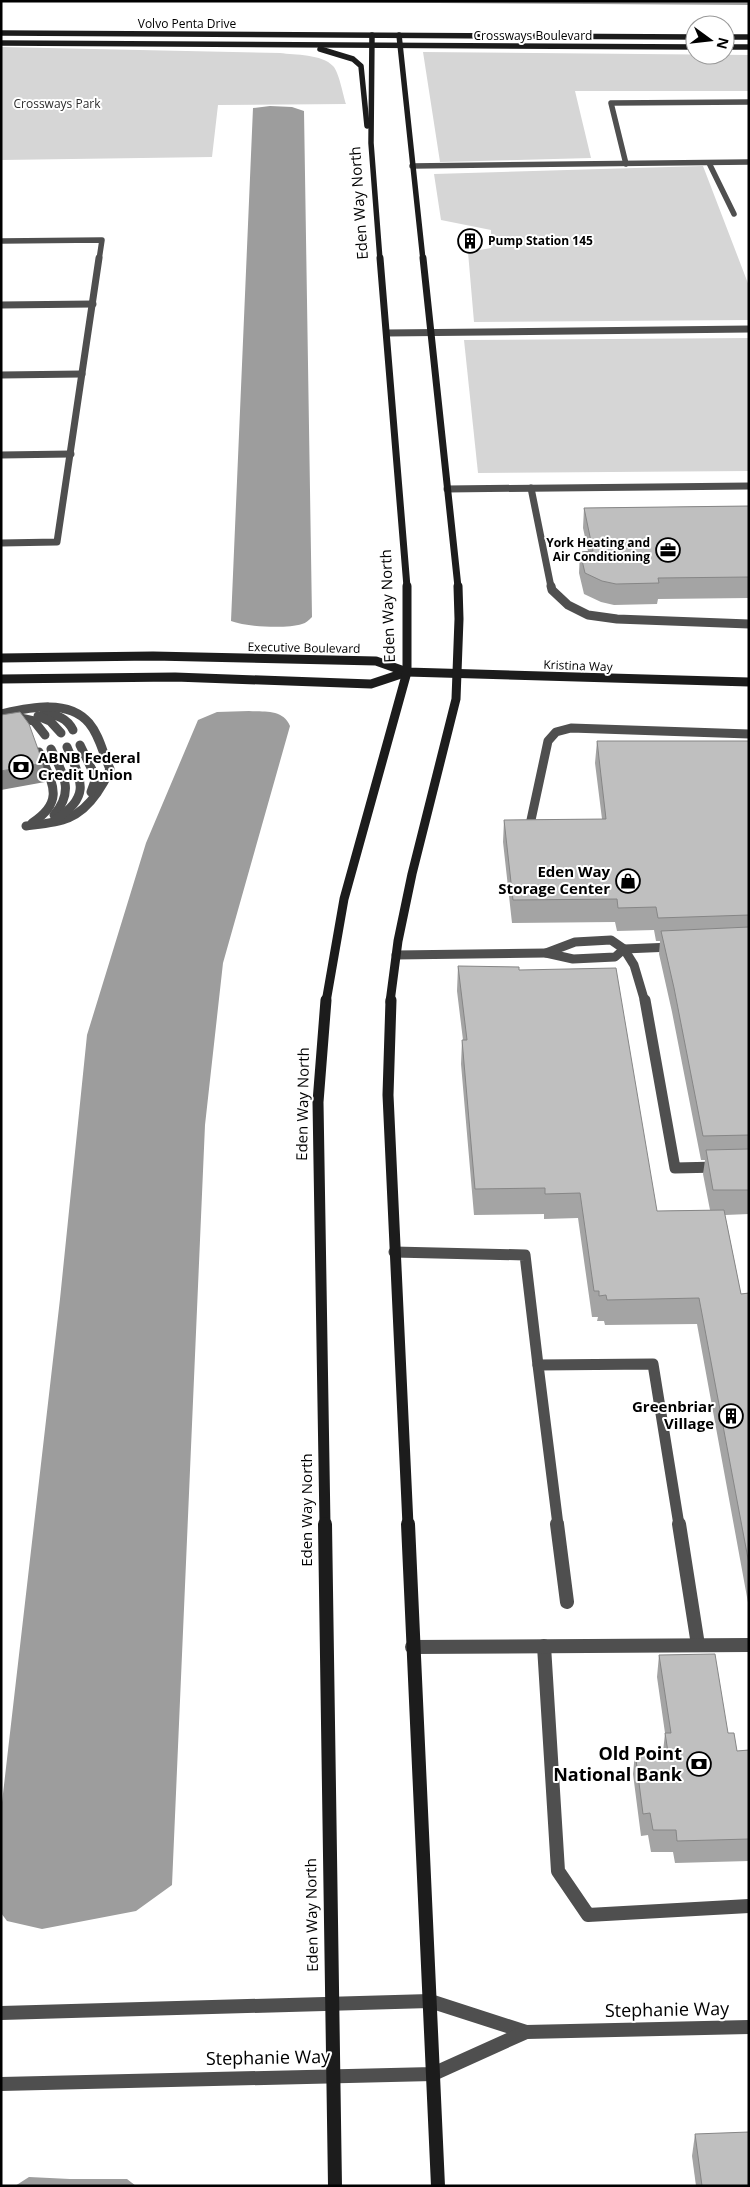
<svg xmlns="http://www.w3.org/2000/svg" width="750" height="2187" font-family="'Open Sans',sans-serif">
<rect width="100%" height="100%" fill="#fff"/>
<g fill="#d6d6d6">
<path d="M1 47 280 53C295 55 322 54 333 66 339 72 343 95 346 104L218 105 212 157 1 160Z"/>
<path d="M423 52 749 55V91H575L591 158 440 162Z"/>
<path d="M703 166 749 286V320L474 322 468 252 491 248V230L441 220 434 174Z"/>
<path d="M749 338V471L478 473 464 340Z"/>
</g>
<g fill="#9d9d9d">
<path d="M137 1H749V5Z"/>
<path d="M270 106 292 107 304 111 312 617C309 620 306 623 302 624 286 629 247 627 231 621L253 108Z"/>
<path d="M249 711C265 712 283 709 290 726L223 963 205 1125 172 1885 136 1911 42 1929 7 1921 1 1913V1811L60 1299 87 1035 146 843 198 720 217 712Z"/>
<path d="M29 2177 70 2179H127L136 2186H15Z"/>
</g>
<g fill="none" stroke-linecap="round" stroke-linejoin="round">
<g stroke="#4f4f4f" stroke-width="5.5">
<path d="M709 163 734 214"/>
<path d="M626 164 611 103 749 102"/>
<path d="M412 166 749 162"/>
<path d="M1 241 102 240 99 260"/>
</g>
<g stroke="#4f4f4f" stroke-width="7">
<path d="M1 305 93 304"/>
<path d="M387 333 749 329"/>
<path d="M1 375 82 374"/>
<path d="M1 455 71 454"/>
<path d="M531 488 551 587"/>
<path d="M447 489 749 486"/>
<path d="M1 543 57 542 99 258"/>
</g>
<g stroke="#4f4f4f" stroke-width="9">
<path d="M551 586 552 590 568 605 588 615 617 619 749 624"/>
<path d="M44 713C57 715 67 718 73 730"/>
<path d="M1 714C28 708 68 698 89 723 100 736 103 754 110 769 107 778 102 785 97 793 77 822 58 822 26 826"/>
<path d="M11 716 34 721 45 735"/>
<path d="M38 716 50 721 61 733"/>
<path d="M80 745 96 778 91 792"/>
<path d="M51 749C63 774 75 791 54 815"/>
<path d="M56 819C92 796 81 780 67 747"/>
<path d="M531 820 548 741 556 732 571 728 749 734"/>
<path d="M32 823C66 801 52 783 39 752"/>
<path d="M611 940 624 949 615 957 573 959 546 953 575 942Z"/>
<path d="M396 955 546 953"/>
<path d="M645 1002 634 965 624 949 672 947"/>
</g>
<g stroke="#4f4f4f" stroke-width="11">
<path d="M645 1000 675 1168 718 1167"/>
<path d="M394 1252 525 1255 538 1365"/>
<path d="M558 1525 538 1365 653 1364 679 1525"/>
</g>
<g stroke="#4f4f4f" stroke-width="14">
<path d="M557 1524 567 1602"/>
<path d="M679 1524 698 1645"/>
<path d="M544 1646 558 1871 588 1915 749 1906"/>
<path d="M412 1647 749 1645"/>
</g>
<g stroke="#4f4f4f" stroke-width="14">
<path d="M1 2013 430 2001 526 2032 749 2027"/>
<path d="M1 2084 433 2074 526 2032"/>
</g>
<g stroke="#1c1c1c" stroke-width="5.5">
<path d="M1 33 695 37"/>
<path d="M372 35 371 143 380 260"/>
<path d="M399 35 423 260"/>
<path d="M725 37H749"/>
<path d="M1 43 695 47"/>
<path d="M725 47H749"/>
<path d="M320 49 353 59 361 66 367 126"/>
</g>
<g stroke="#1c1c1c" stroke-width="7">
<path d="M380 258 407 587"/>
<path d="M423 258 458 587"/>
</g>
<g stroke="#1c1c1c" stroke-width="9">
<path d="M1 658 153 656 376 661 407 672 749 682"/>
<path d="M1 679 175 677 371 684 407 672"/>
<path d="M326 1002 344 899 407 672V586"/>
<path d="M390 1002 398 941 412 874 456 699 459 619 458 586"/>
</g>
<g stroke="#1c1c1c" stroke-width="11">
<path d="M391 1000 388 1095 408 1525"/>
<path d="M325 1525 318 1102 326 1000"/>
</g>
<g stroke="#1c1c1c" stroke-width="14">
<path d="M325 1524 335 2186"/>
<path d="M408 1524 438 2186"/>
</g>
</g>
<g fill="#a4a4a4">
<path d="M749 506V598L658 599 657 604 614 605 601 602 584 594 579 573 580 552 588 551 583 528 584 508Z"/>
<path d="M597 741H749V1214L725 1215 741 1294 749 1293V1608L697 1324 605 1325 604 1321H597L598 1317H592L578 1218 544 1219V1214L474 1215 461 1064 462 1040H463L457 991 458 966 519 970 657 1211 710 1210 703 1174 705 1160H701L672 1012 659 954 660 941H656L654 930 617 931 615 922 512 923 503 842 504 820 602 819 595 763Z"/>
<path d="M659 1655 728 1733 737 1751 749 1750V1861L675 1863 673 1852H651L648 1835 641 1836 633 1774 635 1752H663L665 1733 657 1677Z"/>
<path d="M695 2134 749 2186H696L692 2156Z"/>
</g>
<path fill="#868686" d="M43 763 45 782 1 790V771Z"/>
<g fill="#bfbfbf" stroke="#868686">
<path d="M749 506V577L658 578 659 583 616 584 602 581 585 573 580 552 593 551 584 508Z"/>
<path d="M20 712 29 724 43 763 1 771V715Z"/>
<path d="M597 741H749V915L658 918 656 907 618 908 617 899 513 900 504 820 606 819Z"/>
<path d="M749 927V1135L703 1136 674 988 661 931Z"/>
<path d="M458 966 519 967V970L616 968 657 1211 724 1210 741 1294 749 1293V1564L699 1298 607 1300 606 1295 599 1296V1291H594L580 1193 545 1194V1188L475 1189 462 1040H467Z"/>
<path d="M749 1149V1190H713L706 1150Z"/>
<path d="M715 1654 728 1733H734L737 1751 749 1750V1839L677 1841 676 1830H653L650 1813 643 1814 635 1752H668L665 1733H671L659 1655Z"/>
<path d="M749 2132V2186H702L695 2134Z"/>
</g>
<defs>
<g id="building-ring" transform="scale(1.25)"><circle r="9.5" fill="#fff" stroke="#000" stroke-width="1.5"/><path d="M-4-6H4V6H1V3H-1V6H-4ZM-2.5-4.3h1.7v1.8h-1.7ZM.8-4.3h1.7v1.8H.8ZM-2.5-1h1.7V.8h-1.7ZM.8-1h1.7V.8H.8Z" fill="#000"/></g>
<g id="office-ring" transform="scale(1.25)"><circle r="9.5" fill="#fff" stroke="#000" stroke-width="1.5"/><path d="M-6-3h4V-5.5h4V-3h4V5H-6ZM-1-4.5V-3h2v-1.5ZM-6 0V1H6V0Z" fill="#000"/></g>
<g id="bank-ring" transform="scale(1.25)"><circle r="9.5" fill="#fff" stroke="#000" stroke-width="1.5"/><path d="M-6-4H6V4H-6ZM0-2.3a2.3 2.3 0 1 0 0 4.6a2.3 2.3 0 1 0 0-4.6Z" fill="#000"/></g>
<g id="shop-ring" transform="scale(1.25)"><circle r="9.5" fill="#fff" stroke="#000" stroke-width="1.5"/><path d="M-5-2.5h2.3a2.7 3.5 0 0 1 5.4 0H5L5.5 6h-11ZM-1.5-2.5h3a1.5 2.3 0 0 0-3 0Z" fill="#000"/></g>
</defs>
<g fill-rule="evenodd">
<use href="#building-ring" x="470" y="241"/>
<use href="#office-ring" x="668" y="550"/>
<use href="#bank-ring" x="21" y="767"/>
<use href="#shop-ring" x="628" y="881"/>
<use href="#building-ring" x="731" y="1416"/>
<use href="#bank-ring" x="699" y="1764"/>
</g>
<g text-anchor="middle" stroke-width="4" stroke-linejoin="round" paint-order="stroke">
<g font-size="12" fill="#000" stroke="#fff">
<text x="187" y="28">Volvo Penta Drive</text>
<text x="533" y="40">Crossways Boulevard</text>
<text transform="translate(304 648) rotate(1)" y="4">Executive Boulevard</text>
<text transform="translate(578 666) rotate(2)" y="4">Kristina Way</text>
</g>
<g font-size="12" fill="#2d2d2d" stroke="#fff">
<text x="57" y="108">Crossways Park</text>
</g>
<g font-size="12" font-weight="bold" fill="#000" stroke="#fff" text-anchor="start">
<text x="488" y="245">Pump Station 145</text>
<text x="650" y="547" text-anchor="end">York Heating and<tspan x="650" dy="14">Air Conditioning</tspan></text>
</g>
<g font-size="15" fill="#000" stroke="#fff">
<text transform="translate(359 203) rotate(-94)" y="5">Eden Way North</text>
<text transform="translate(388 606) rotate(-92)" y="5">Eden Way North</text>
<text transform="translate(303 1104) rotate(-89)" y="5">Eden Way North</text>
<text transform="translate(307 1510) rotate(-90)" y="5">Eden Way North</text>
<text transform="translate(312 1915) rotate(-91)" y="5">Eden Way North</text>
</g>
<g font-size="15" font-weight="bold" fill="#000" stroke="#fff" text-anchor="end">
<text x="38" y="763" text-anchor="start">ABNB Federal<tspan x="38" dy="17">Credit Union</tspan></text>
<text x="610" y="877">Eden Way<tspan x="610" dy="17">Storage Center</tspan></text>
<text x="714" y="1412">Greenbriar<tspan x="714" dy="17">Village</tspan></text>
</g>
<g font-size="18" font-weight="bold" fill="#000" stroke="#fff" text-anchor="end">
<text x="682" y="1760">Old Point<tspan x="682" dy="21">National Bank</tspan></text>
</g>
<g font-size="18" fill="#000" stroke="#fff">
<text transform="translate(667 2010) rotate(-1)" y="6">Stephanie Way</text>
<text transform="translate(268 2058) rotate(-1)" y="6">Stephanie Way</text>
</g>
</g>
<rect width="750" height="2187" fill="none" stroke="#000000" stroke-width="5"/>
<g transform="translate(710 40) rotate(105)"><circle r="24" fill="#ffffff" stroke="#999999"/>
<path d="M0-4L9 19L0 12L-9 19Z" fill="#000000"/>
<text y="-8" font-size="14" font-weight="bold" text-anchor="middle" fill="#000000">N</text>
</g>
</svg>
